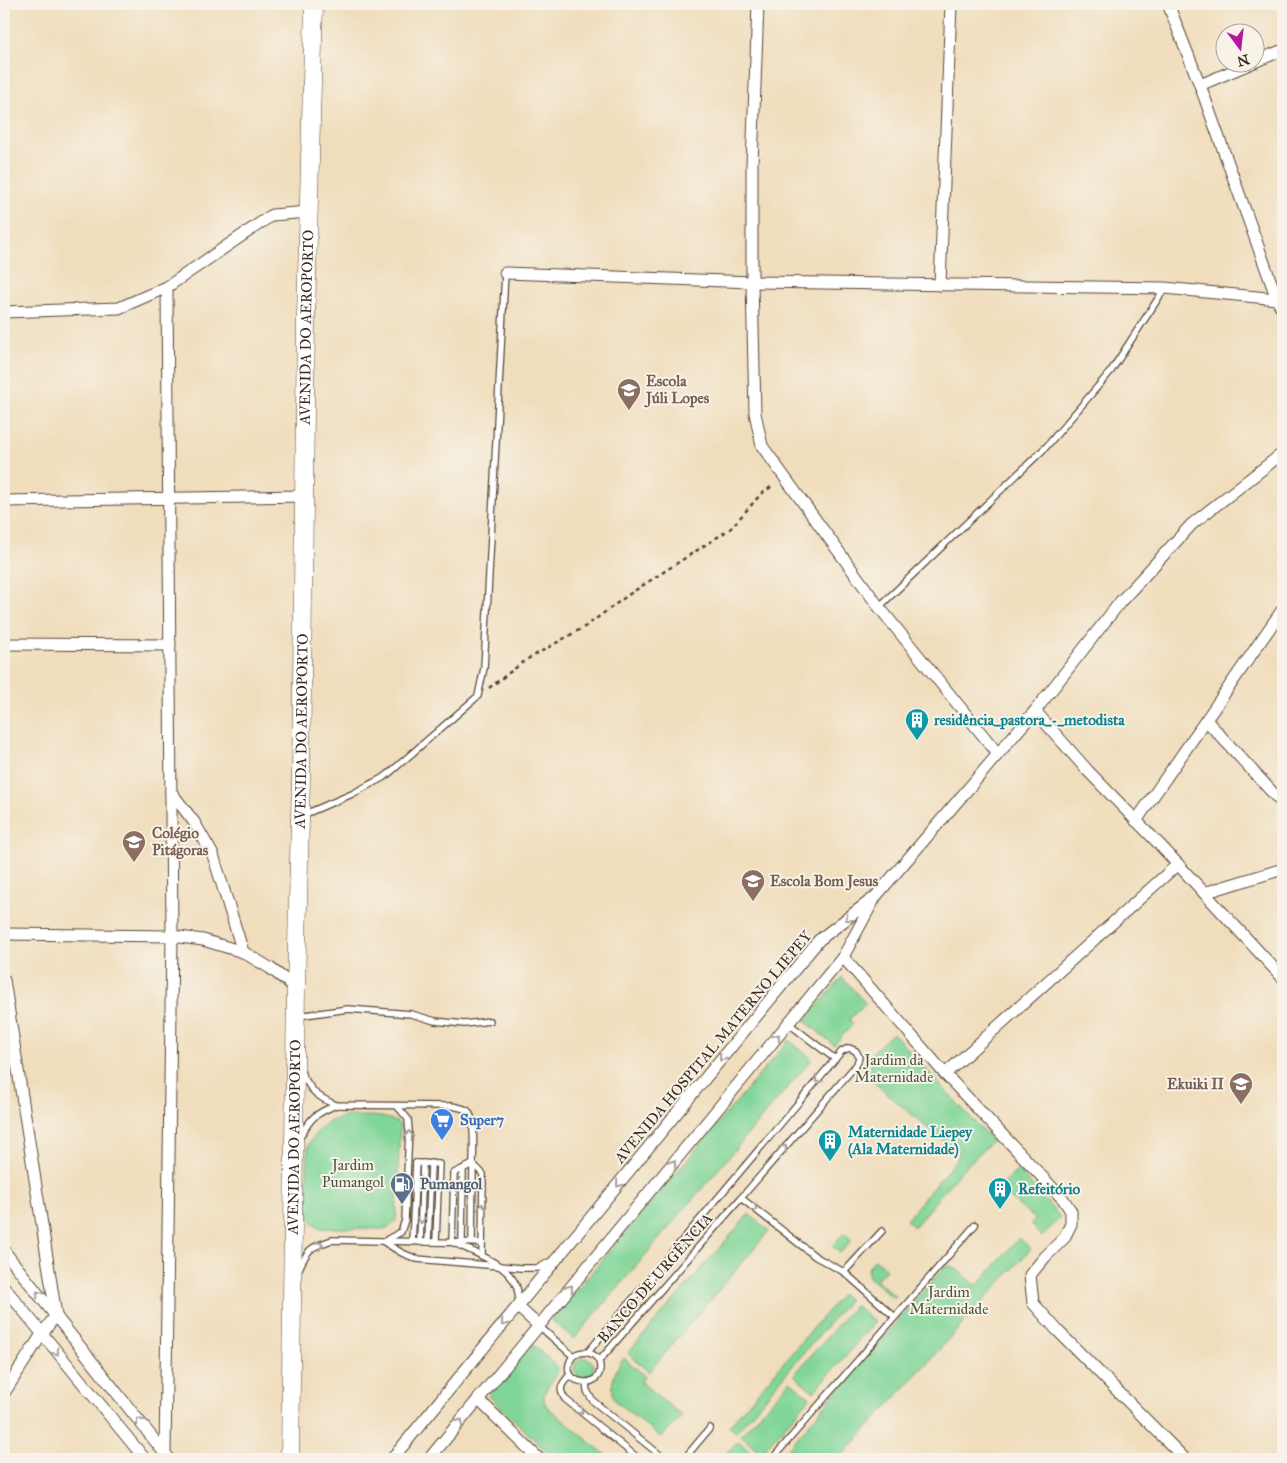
<svg xmlns="http://www.w3.org/2000/svg" width="1287" height="1463" font-family="'IM FELL Great Primer',serif">
<rect width="100%" height="100%" fill="#f7f3e8"/>
<filter id="ink" filterUnits="userSpaceOnUse"><feTurbulence type="fractalNoise" baseFrequency=".02" numOctaves="2"/><feDisplacementMap in="SourceGraphic" scale="10" xChannelSelector="R" yChannelSelector="G"/><feConvolveMatrix kernelMatrix="1 2 1 2 8 2 1 2 1" color-interpolation-filters="sRGB"/></filter>
<filter id="wash" filterUnits="userSpaceOnUse"><feTurbulence type="fractalNoise" baseFrequency=".0096" numOctaves="4" result="noise"/><feDisplacementMap in="SourceGraphic" scale="20" xChannelSelector="R" yChannelSelector="G"/><feGaussianBlur stdDeviation="1.12" result="paint"/><feColorMatrix in="noise" values="0 0 0 0 0 0 0 0 0 0 0 0 0 0 0 0 0 1.4 0 .05"/><feComposite in="paint" operator="in"/></filter>
<g filter="url(#wash)">
<rect width="100%" height="100%" fill="#f0ddbc"/>
<g fill="#80d598" stroke="#5e805b">
<path d="M842 977 866 1004 849 1019 853 1024 834 1045 805 1021Z"/>
<path d="M893 1033 992 1141 959 1173 914 1227 906 1220 960 1155 865 1075C870 1067 874 1062 872 1053Z"/>
<path d="M789 1040 812 1059 574 1339 551 1320Z"/>
<path d="M347 1116C363 1117 387 1113 400 1125L396 1221 390 1227 382 1229 321 1228C311 1224 309 1216 306 1207L308 1146 315 1134 324 1125 335 1119Z"/>
<path d="M1018 1170 1060 1217 1042 1237 1030 1225 1035 1219 998 1188Z"/>
<path d="M749 1214 769 1231 649 1372 628 1353Z"/>
<path d="M844 1233 852 1240 840 1253 832 1246Z"/>
<path d="M1019 1238 1031 1249 839 1459H779L944 1267 950 1266 954 1267 977 1286Z"/>
<path d="M875 1259 886 1269 876 1280 895 1296 893 1298 869 1277 867 1269Z"/>
<path d="M842 1294 849 1300 736 1432 729 1426Z"/>
<path d="M855 1305 875 1322 814 1392 794 1375Z"/>
<path d="M532 1344 558 1367C558 1383 536 1389 547 1407L611 1459H554L489 1396Z"/>
<path d="M624 1358 645 1376 641 1382 682 1416 663 1436H659L615 1401C609 1385 614 1371 624 1358Z"/>
<circle cx="584" cy="1368" r="10"/>
<path d="M790 1381 810 1398 761 1453 741 1435Z"/>
<path d="M738 1441 758 1458 756 1459H721Z"/>
</g>
</g>
<g filter="url(#ink)">
<g fill="none" stroke-linecap="round" stroke-linejoin="round">
<g stroke="#564536" stroke-width="8">
<g id="lane">
<path d="M879 607 1046 447 1111 371 1165 288"/>
<path d="M303 815 352 794 386 776 478 696 484 668 505 273"/>
<path d="M298 1016 348 1009 411 1014 435 1021 464 1024 490 1021"/>
<path d="M788 1023 835 1059"/>
<path d="M300 1070C311 1091 315 1096 336 1105L452 1106C458 1107 464 1108 468 1111 476 1119 473 1153 473 1164L483 1174 482 1256"/>
<path d="M300 1137C311 1117 315 1114 336 1105"/>
<path d="M416 1163 439 1164 436 1242"/>
<path d="M388 1239 401 1232 405 1220 409 1131 408 1119 397 1106"/>
<path d="M384 1242 402 1253 417 1259 521 1268H538L551 1261"/>
<path d="M412 1242 416 1163"/>
<path d="M420 1242 423 1163"/>
<path d="M428 1242 431 1163"/>
<path d="M452 1242 454 1173 473 1164 472 1242"/>
<path d="M462 1242 463 1169"/>
<path d="M454 1243C475 1253 515 1266 518 1293 519 1296 518 1301 518 1304"/>
<path d="M299 1269C308 1248 311 1247 332 1240L482 1243"/>
<path d="M844 1272 882 1231"/>
<path d="M539 1326 573 1356C553 1385 608 1394 599 1361L741 1198 816 1257 844 1272 895 1317"/>
<path d="M588 1352 842 1051 849 1048 856 1051 859 1057 857 1064 741 1198"/>
<path d="M573 1356C582 1350 593 1351 599 1361"/>
<path d="M570 1374C563 1384 557 1387 565 1399L639 1459"/>
<path d="M586 1383 587 1391 593 1401 665 1459"/>
<path d="M684 1459 710 1428"/>
<path d="M772 1459 975 1225"/>
</g>
</g>
<g stroke="#564536" stroke-width="13">
<g id="street">
<path d="M758 4 752 165V282L755 413 762 446 879 607 998 754"/>
<path d="M1168 4 1200 85 1277 299 1283 311"/>
<path d="M1254 62 1283 50"/>
<path d="M1200 85 1254 62"/>
<path d="M505 273 752 282 1165 288 1277 299"/>
<path d="M940 285 951 4"/>
<path d="M4 312 119 308 167 287 272 215 308 212"/>
<path d="M4 501 304 496"/>
<path d="M4 644 170 645"/>
<path d="M1035 711 1088 771 1160 845 1283 978"/>
<path d="M1206 720 1283 804"/>
<path d="M171 792 194 822 213 855 243 952"/>
<path d="M1136 821 1283 609"/>
<path d="M1204 893 1283 869"/>
<path d="M4 934 172 936 203 940 243 952 270 968 296 988"/>
<path d="M843 957 945 1074 1178 864"/>
<path d="M4 980 56 1315 42 1334 4 1393"/>
<path d="M945 1074 1063 1199 1071 1211V1224L1064 1238 1045 1257 1030 1275 1033 1303 1057 1330 1185 1459"/>
<path d="M4 1251 167 1456"/>
<path d="M4 1287 145 1459"/>
<path d="M518 1307 539 1326"/>
<path d="M478 1399 539 1459"/>
<path d="M161 1459 165 1454 172 936 167 287"/>
<path d="M392 1459 819 940 871 900"/>
<path d="M429 1459 843 957 876 896 1035 711 1121 601 1192 524 1283 453"/>
</g>
</g>
<g stroke="#564536" stroke-width="19">
<g id="primary">
<path id="s1" d="M290 1459 296 988 301 776 306 316 314 4"/>
</g>
</g>
<path stroke="#564536" stroke-width="2.5" stroke-dasharray="4 4" stroke-linecap="butt" d="M489 688 526 660 586 626 631 593 730 529 761 494 774 485"/>
<use href="#lane" stroke="#fff" stroke-width="5.5"/>
<use href="#street" stroke="#fff" stroke-width="11"/>
<use href="#primary" stroke="#fff" stroke-width="18"/>
</g>
<defs><path id="oneway-chevron" d="M-2-3.5L2.5 0L-2 3.5" fill="none" stroke-width="1.6" stroke-linecap="round" stroke-linejoin="round" transform="scale(1.25)"/></defs>
<g stroke="#a79f9a">
<use href="#oneway-chevron" transform="translate(848 918) rotate(143)"/>
<use href="#oneway-chevron" transform="translate(777 1037) rotate(-51)"/>
<use href="#oneway-chevron" transform="translate(722 1058) rotate(129)"/>
<use href="#oneway-chevron" transform="translate(818 1080) rotate(130)"/>
<use href="#oneway-chevron" transform="translate(409 1134) rotate(-91)"/>
<use href="#oneway-chevron" transform="translate(784 1148) rotate(-49)"/>
<use href="#oneway-chevron" transform="translate(673 1163) rotate(-51)"/>
<use href="#oneway-chevron" transform="translate(619 1184) rotate(129)"/>
<use href="#oneway-chevron" transform="translate(482 1207) rotate(-89)"/>
<use href="#oneway-chevron" transform="translate(754 1208) rotate(38)"/>
<use href="#oneway-chevron" transform="translate(421 1220) rotate(92)"/>
<use href="#oneway-chevron" transform="translate(320 1245) rotate(-24)"/>
<use href="#oneway-chevron" transform="translate(570 1288) rotate(-51)"/>
<use href="#oneway-chevron" transform="translate(39 1294) rotate(-129)"/>
<use href="#oneway-chevron" transform="translate(504 1323) rotate(129)"/>
<use href="#oneway-chevron" transform="translate(56 1352) rotate(51)"/>
<use href="#oneway-chevron" transform="translate(580 1411) rotate(39)"/>
<use href="#oneway-chevron" transform="translate(139 1421) rotate(-128)"/>
<use href="#oneway-chevron" transform="translate(460 1422) rotate(-51)"/>
</g>
</g>
<defs>
<g id="school-pin" transform="scale(1.25)"><path d="M0 17L-7.5 6A9.5 9.5 0 1 1 7.5 6Z" fill="#8d6e63" stroke="#f7f3e8"/><path d="M0-5L7-2L0 1L-7-2ZM-4 1L0 2.5L4 1V4Q0 6-4 4Z" fill="#fff"/></g>
<g id="building-pin" transform="scale(1.25)"><path d="M0 17L-7.5 6A9.5 9.5 0 1 1 7.5 6Z" fill="#0f9aa8" stroke="#f7f3e8"/><path d="M-4-6H4V6H1V3H-1V6H-4ZM-2.5-4.3h1.7v1.8h-1.7ZM.8-4.3h1.7v1.8H.8ZM-2.5-1h1.7V.8h-1.7ZM.8-1h1.7V.8H.8Z" fill="#fff"/></g>
<g id="supermarket-pin" transform="scale(1.25)"><path d="M0 17L-7.5 6A9.5 9.5 0 1 1 7.5 6Z" fill="#3f7fe0" stroke="#f7f3e8"/><path d="M-6-5.5h2.5l.6 2H6L4.5 2H-2.5L-4.4-4H-6ZM-1.5 3.2a1.3 1.3 0 1 0 .1 0ZM3 3.2a1.3 1.3 0 1 0 .1 0Z" fill="#fff"/></g>
<g id="fuel-pin" transform="scale(1.25)"><path d="M0 17L-7.5 6A9.5 9.5 0 1 1 7.5 6Z" fill="#5c6f8a" stroke="#f7f3e8"/><path d="M-5.5-6h7V0h2V4h1.3V-2.5L3-4.5l.8-.8L6-3V5H2.5V1h-1V6h-7ZM-4.2-4.7v3.2H.2V-4.7Z" fill="#fff"/></g>
</defs>
<g fill-rule="evenodd">
<use href="#school-pin" x="629" y="390"/>
<use href="#building-pin" x="917" y="720"/>
<use href="#school-pin" x="134" y="842"/>
<use href="#school-pin" x="753" y="881"/>
<use href="#school-pin" x="1241" y="1084"/>
<use href="#supermarket-pin" x="442" y="1120"/>
<use href="#building-pin" x="830" y="1141"/>
<use href="#fuel-pin" x="402" y="1184"/>
<use href="#building-pin" x="1000" y="1189"/>
</g>
<g text-anchor="middle" stroke-width="4" stroke-linejoin="round" paint-order="stroke">
<g font-size="15" fill="#3b2a1e" stroke="#f7f3e8">
<text dy="5" stroke="none"><textPath href="#s1" startOffset="1132">AVENIDA DO AEROPORTO</textPath></text>
<text dy="5" stroke="none"><textPath href="#s1" startOffset="728">AVENIDA DO AEROPORTO</textPath></text>
<text transform="translate(713 1047) rotate(-50)" y="5">AVENIDA HOSPITAL MATERNO LIEPEY</text>
<text dy="5" stroke="none"><textPath href="#s1" startOffset="322">AVENIDA DO AEROPORTO</textPath></text>
<text transform="translate(655 1278) rotate(-49)" y="5">BANCO DE URGÊNCIA</text>
</g>
<g font-size="15" font-weight="bold" fill="#785e54" stroke="#f7f3e8" text-anchor="start">
<text x="646" y="386">Escola<tspan x="646" dy="17">Júli Lopes</tspan></text>
<text x="152" y="838">Colégio<tspan x="152" dy="17">Pitágoras</tspan></text>
<text x="770" y="886">Escola Bom Jesus</text>
<text x="1224" y="1089" text-anchor="end">Ekuiki II</text>
</g>
<g font-size="15" font-weight="bold" fill="#0d838f" stroke="#f7f3e8" text-anchor="start">
<text x="934" y="725">residência_pastora_-_metodista</text>
<text x="848" y="1137">Maternidade Liepey<tspan x="848" dy="17">(Ala Maternidade)</tspan></text>
<text x="1018" y="1194">Refeitório</text>
</g>
<g font-size="15" fill="#4c553c" stroke="#f7f3e8">
<text x="894" y="1065">Jardim da<tspan x="894" dy="17">Maternidade</tspan></text>
<text x="353" y="1170">Jardim<tspan x="353" dy="17">Pumangol</tspan></text>
<text x="949" y="1297">Jardim<tspan x="949" dy="17">Maternidade</tspan></text>
</g>
<g font-size="15" font-weight="bold" fill="#366cbe" stroke="#f7f3e8" text-anchor="start">
<text x="460" y="1125">Super7</text>
</g>
<g font-size="15" font-weight="bold" fill="#4e5e75" stroke="#f7f3e8" text-anchor="start">
<text x="420" y="1189">Pumangol</text>
</g>
</g>
<rect width="1287" height="1463" fill="none" stroke="#f7f3e8" stroke-width="20"/>
<g transform="translate(1240 48) rotate(165)"><circle r="24" fill="#f7f3e8" stroke="#aca397"/>
<path d="M0-4L9 19L0 12L-9 19Z" fill="#b5179e"/>
<text y="-8" font-size="14" font-weight="bold" text-anchor="middle" fill="#3b2a1e">N</text>
</g>
</svg>
